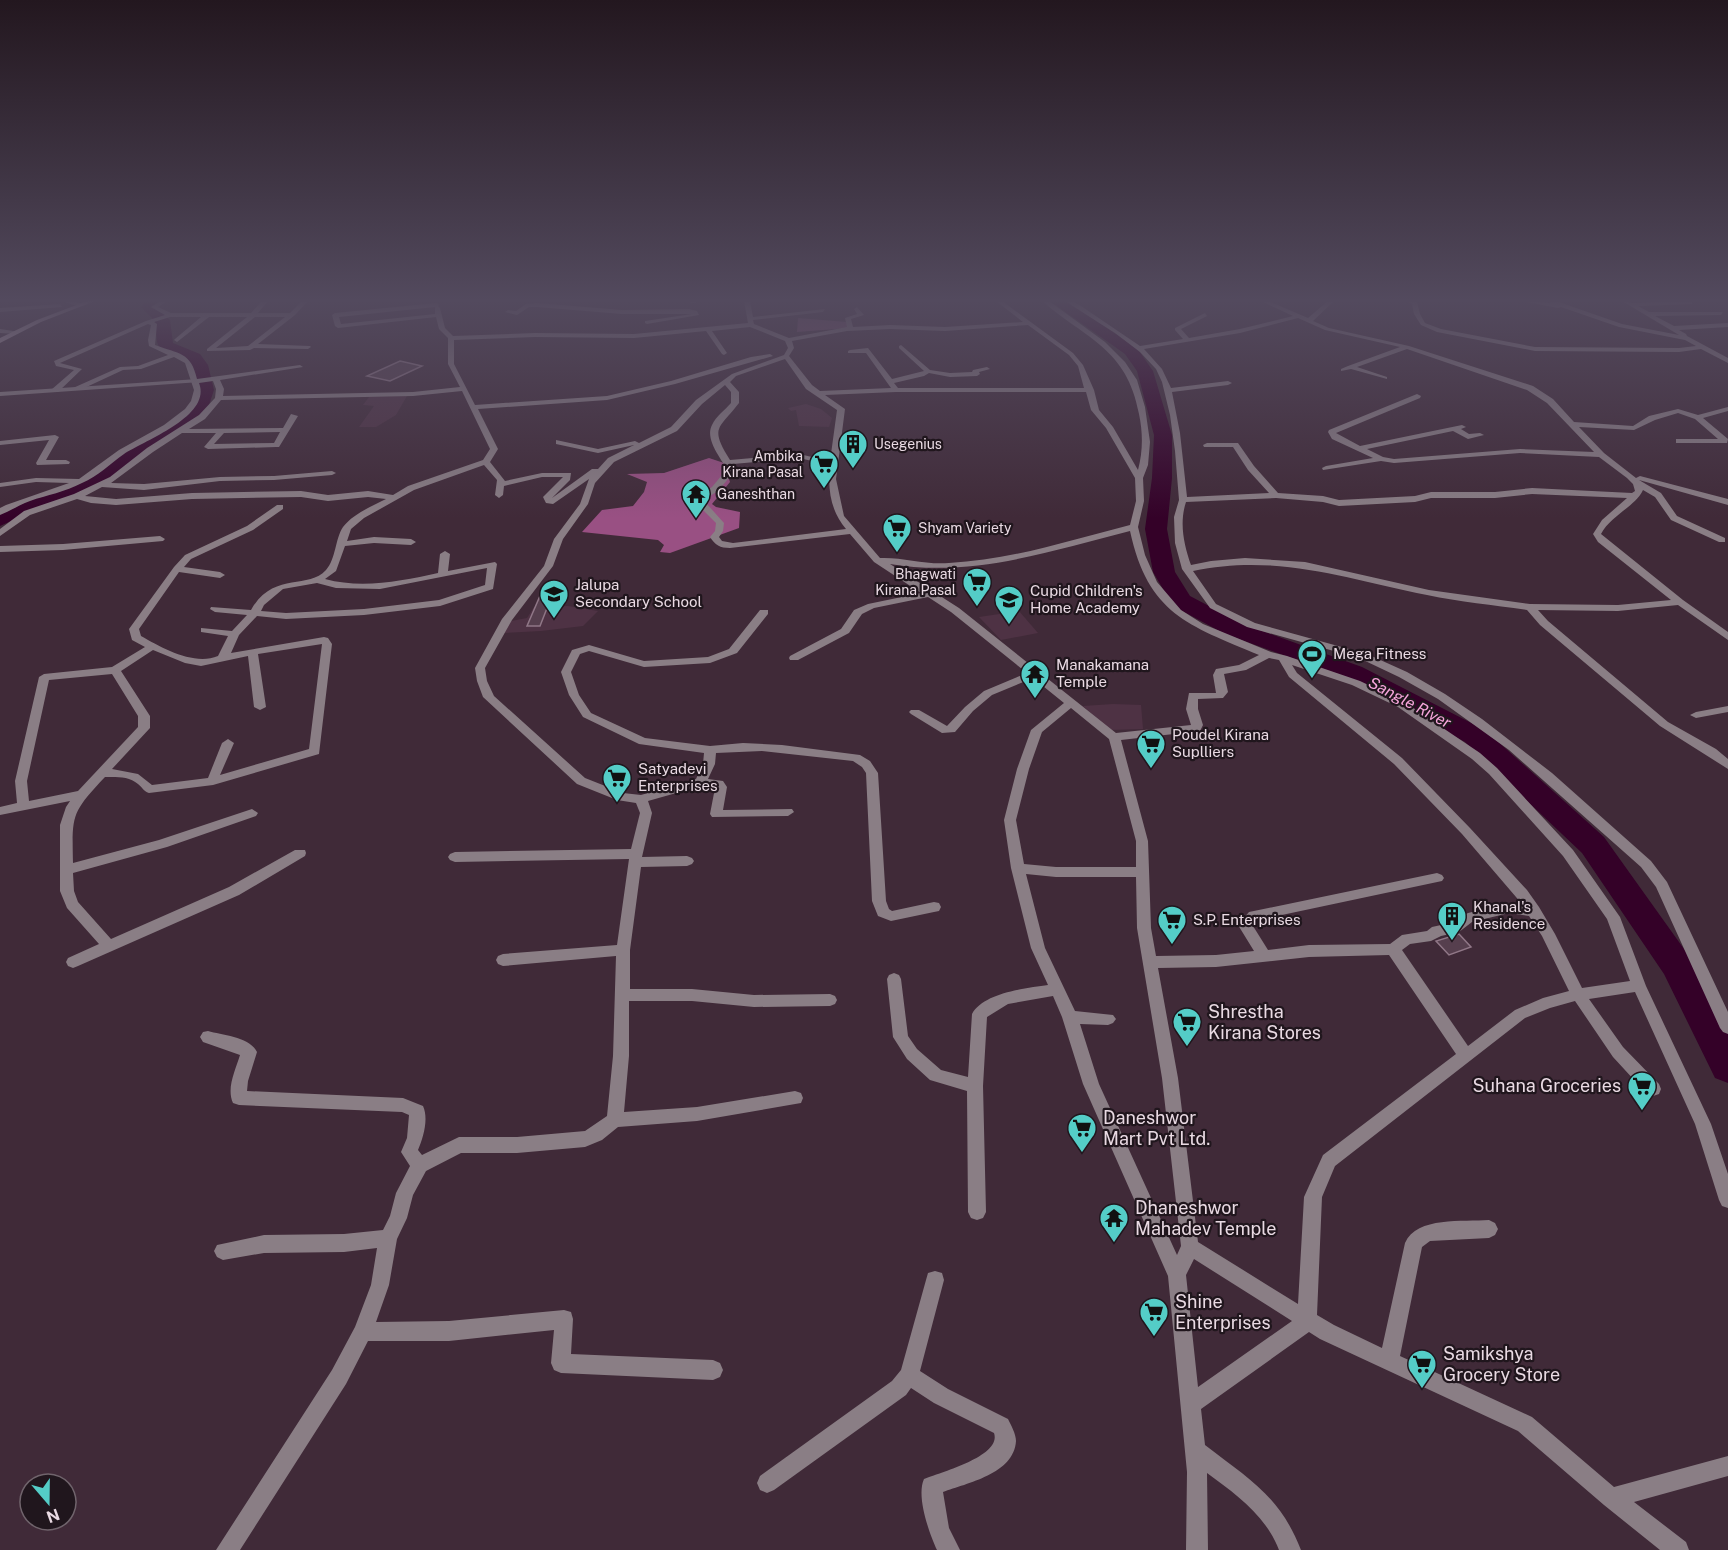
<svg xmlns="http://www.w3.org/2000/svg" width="1728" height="1550" font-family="'Public Sans',sans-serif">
<rect width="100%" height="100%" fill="#402a38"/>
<g fill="#4e3244">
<path d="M407 396 396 415 376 427H359L374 406 363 405 369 397Z"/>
<path d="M806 404 821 409 832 418 829 427 799 426 796 410 791 411 788 408Z"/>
<path d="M568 606 598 611 583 626 541 631 504 633 511 621 527 618 534 607Z"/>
<path d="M1019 611 1038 633 1001 640 979 617Z"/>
<path d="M1113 704 1141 705 1143 729 1109 730 1083 706Z"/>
</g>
<path fill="#794969" d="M798 318 847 322 849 328 797 332Z"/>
<path fill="#995083" d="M709 458 724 463 730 482 712 504 716 507 740 512 739 528 670 553 660 552 664 545 658 540 582 532 602 510 633 506 644 492 647 482 627 474 664 473Z"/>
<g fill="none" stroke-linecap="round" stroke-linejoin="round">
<g fill="#340128" fill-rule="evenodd">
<path d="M146 301H161L156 307 170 320 173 343 200 354 208 365 214 390 208 408 175 436 128 465 100 488 49 504 0 526V512L35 496 86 480 114 457 163 428 194 402 198 390 192 365 188 360 160 349 157 342 155 321 141 307Z"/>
<path d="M1050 301H1066L1137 348 1153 371 1172 435V478L1167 529 1175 572 1190 596 1243 624 1362 667 1485 730 1604 837 1689 956 1728 1031V1083L1715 1078 1664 974 1582 853 1465 742 1344 677 1225 634 1173 606 1153 572 1145 529 1152 478 1154 435 1137 371 1125 354Z"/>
</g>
</g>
<g fill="#563f4e" stroke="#907787" stroke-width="1.5">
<path d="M400 361 422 366 390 381 367 376Z"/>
<path d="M543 589 553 593 540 626H527Z"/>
<path d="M1459 934 1471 947 1449 955 1436 941Z"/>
</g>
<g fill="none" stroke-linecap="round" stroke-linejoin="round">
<g fill="#8a7e85" fill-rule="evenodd">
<path d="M67 301 86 304C82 307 70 305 66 302Z"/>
<path d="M160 301H167L158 307 171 313H251L262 301H268L258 313H290L302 301H308L295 315 258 344 310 346 311 347 308 349 254 348 250 350 207 351V349L247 317H209L177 342 174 340 175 339 201 317H170L154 322 157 324 155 345C179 354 191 352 197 379L300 365 303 367 220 380 224 389 223 396 413 392 460 387 448 364V338L439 329 436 317 338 328 335 326 332 315 335 313 436 303 439 305 438 306 440 308 445 328 453 336 535 333 634 334 748 323 744 301H750L753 317 825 309 823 312 753 320 754 324 789 338 847 327 845 318 857 314 854 309 857 307 864 315 851 319 853 327 890 325 945 327 1023 322 996 301H1002L1073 353 1083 365 1094 390 1099 410 1113 427 1138 470C1143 451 1143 433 1139 414 1127 348 1086 339 1042 301H1049L1105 342 1125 362 1137 380 1145 407 1150 442 1148 465 1143 478 1144 501 1138 527 1145 555 1157 582 1181 610 1203 624 1271 652 1287 656 1360 681 1406 703 1480 753 1497 768 1573 850 1620 917 1646 986 1711 1124 1728 1174V1208L1722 1206 1719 1200 1695 1124 1635 992 1589 999 1623 1047 1659 1084 1661 1089 1659 1094 1653 1096 1647 1094 1613 1057 1575 1001 1550 1008 1525 1018 1335 1166 1322 1197 1317 1315 1334 1325 1382 1348 1405 1243C1417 1216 1463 1222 1489 1220L1495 1223 1498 1229 1495 1235 1489 1238 1430 1241 1422 1247 1400 1356 1532 1417 1614 1487 1728 1456V1476L1634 1502 1686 1542 1689 1550H1660L1604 1505 1518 1431 1320 1339 1309 1332 1201 1409 1205 1445C1249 1479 1280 1496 1301 1550H1279C1266 1516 1236 1494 1207 1473L1208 1550H1186L1187 1472 1168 1276 1083 1084 1062 1017 1053 996 1008 1004 987 1017 983 1086 986 1212 983 1218 977 1220 971 1218 968 1212 967 1091 930 1080 907 1059 893 1037 887 979 889 975 894 973 899 975 901 979 908 1036 917 1049 941 1070 968 1077 972 1014C983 993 1026 988 1048 985L1031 948 1011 868 1004 820 1017 769 1031 730 1064 703 1033 678 992 695 973 711 955 732 942 733 911 714 909 712 911 710H919L947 726 965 707 984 691 1027 673 951 612 928 597 874 608 862 614 849 633 798 660H790L789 658 790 656 841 629 854 610 868 604 921 593 874 562 850 534 730 548C720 548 715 545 710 537L715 531 716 523 699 506 696 498 712 487 722 475 730 474C723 461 704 440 712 425 716 416 725 410 731 403V392L725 385 702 404 677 431 614 462 595 483 588 504 563 539 553 566 512 620 485 668 487 681 494 696 585 778 623 793 641 795 696 779 703 764 704 753 639 744 583 717 569 695 561 672 572 650 589 645 644 661 708 657 729 649 760 610H768V614L737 653 710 663 644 667 589 651 580 654 571 672 579 695 591 713 645 738 710 746 743 743 782 745 860 755 870 761 878 773 886 901 889 909 892 911 934 902 939 903 941 907 939 911 934 912 891 921 878 916 872 901 866 773 862 767 853 761 762 751 716 753 715 764 708 779 723 781 727 787 723 810 792 809 794 812 788 816 712 817 710 814 715 788 701 786 648 801 652 813 642 857 687 856 692 858 694 861 692 864 687 866 641 867 630 950V989H692L754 995 830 994 835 996 837 1000 835 1004 830 1006 754 1007 692 1001H629V1056L624 1112 697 1107 795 1091 801 1093 803 1098 801 1103 697 1121 618 1127 602 1140 585 1147 517 1153H461L426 1171 413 1195 407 1218 397 1239 389 1285 376 1322 449 1321 564 1310 571 1312 573 1319 571 1354 713 1360 720 1363 723 1370 720 1377 713 1380 561 1373 554 1370 551 1363 554 1330 449 1341H368L346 1384 240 1550H216L332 1370 355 1327 371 1285 377 1248 344 1252 264 1253 223 1260 217 1257 214 1251 217 1245 264 1235 344 1234 383 1230 390 1216 396 1193 410 1166 401 1152 407 1138 409 1115 402 1112 239 1105 233 1103C226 1088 236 1069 240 1055L203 1042 200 1037 203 1032 208 1031C222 1035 250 1037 257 1052L248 1081 247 1091 403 1098 423 1106C429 1119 423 1138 418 1150L422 1155 459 1137H517L585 1131 607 1116 613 1056 616 956 503 966 498 964 496 960 498 956 503 954 617 945 629 859 455 862 450 860 448 857 450 854 455 852 631 849 640 813 636 803 617 800 577 784 483 697 477 681 475 668 502 619 544 566 554 539 580 504 589 479 553 504 546 503 543 497 563 477H542L504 486 503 495 499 498 495 495 497 480 484 465 414 490 364 518 351 529 347 541 374 537 411 539 416 542 411 545 374 543 345 546 336 571 325 579C362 589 402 581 438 573L440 554 445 551 450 554 448 571 495 562 497 564 493 589 440 606 364 615 286 619 257 616 239 635 231 653 324 637 328 638 332 644 319 754 213 785 149 793C143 791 143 788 138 784 129 776 116 777 105 777 71 813 72 815 73 863L159 840 252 809 258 813 256 816 167 847 73 873 74 891 78 902 111 939 229 887 295 850H305L306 853 305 856 239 895 78 966 73 968 68 966 66 962 68 958 99 944 67 908 60 891V825L66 807 70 801 0 815V807L17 803 15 781 39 677 44 674 112 667 145 647 132 640 129 629 174 567 185 555 247 526 277 505H283V509L253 530 191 559 184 567 220 572 225 575 220 578 179 572 139 629 141 636C162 648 194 666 218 656L228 636 201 632V628L232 631 247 615 215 612 210 609 211 607 251 610C273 571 308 590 326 570 336 559 335 539 343 527 353 514 372 506 386 499L368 497 328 501 301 497 192 499 116 505 91 503 77 499 30 515 0 536V529L24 511 74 494 110 477 147 448 199 415 215 398 216 389 213 381 199 383C212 416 145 440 124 454 110 464 98 476 82 483 65 492 47 495 30 501 19 505 10 511 0 515V508L6 505 69 483 36 482 0 487V483L36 478 79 479 119 450 164 425 185 409 191 401 194 390 185 363 174 357 141 369 123 370 80 390 73 388 120 367 138 366 168 355 149 346 148 340 151 325 148 324 60 363 82 369 58 392 51 390 74 370 56 366 54 361 146 321 165 315 151 307ZM435 307V314L341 324 339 317ZM255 317H285L248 346 216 348ZM1028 325 1069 355 1078 366 1084 388H898L894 383 924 376 929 373 950 377 977 376 980 374 979 372 990 369 987 367 973 370 972 372 950 373 930 370 901 345 899 346V348L924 371 892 379 868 348 850 350 848 351V353H866L891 388 820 391 812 385 789 356 794 348 792 341 847 331 890 329 945 331ZM750 327 785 341 788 348 784 355 732 374 696 400 671 427 639 443 635 441 598 449 556 440V444L598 453 634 445 608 458 598 469H592L552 498 570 480 571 473H542L505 481 490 462 498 449 478 409 607 400 675 384 773 356 770 354 751 357 671 381 607 396 475 405 454 364V340L535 337 634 338 706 331 722 354 724 355 727 353 712 331ZM785 359 806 389 837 410 831 454 812 457 799 454 730 460C709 427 719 429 739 403V392L730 382 736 376ZM462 391 490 449 483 460 408 486 393 495 368 491 328 495 301 491 192 493 116 499 85 496 102 487 144 490 220 481 274 480 332 475 336 473 332 471 274 476 220 477 144 484 111 483 153 452 182 433H216L204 447 208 449 276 447H279L298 416 291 414 283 428 189 429 205 419 221 400 413 396ZM896 392H1086L1091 410 1106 428 1135 478 1136 501 1130 525C1071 540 1011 560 949 563 925 565 903 557 880 558L844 516 836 479 845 409 825 395ZM280 432 274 443 214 444 224 433ZM799 458 812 461 831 459C827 485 829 509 846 529L733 543 722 541 719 537 723 531 724 523 706 503 705 499 718 491 728 479 738 477 739 475 733 464ZM1130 531C1148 614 1188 625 1259 655L1239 665 1216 669 1213 675 1216 693H1189L1186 709 1191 725 1116 733 959 608 890 564C973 578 1050 551 1130 531ZM487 568 485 585 439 600 364 609 286 613 261 611 264 605 283 589 317 583 336 588 380 589ZM322 644 309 749 220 775 234 743 228 739 222 743 208 778 152 785 138 774 112 769 150 728V716L121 671 153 650 185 663 201 666 248 656 254 707 260 710 266 707 258 654ZM1269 658 1279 660 1289 677 1394 764 1462 834 1522 904 1509 903 1468 913 1450 923 1432 927 1427 931 1402 935 1390 944 1309 945 1268 950 1253 926 1258 920 1442 881 1444 878 1442 875 1437 873 1249 912 1238 925 1254 951 1216 955 1156 956 1151 928 1148 841 1121 740 1200 731 1203 725 1198 709V699L1223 698 1228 692 1224 674 1246 670ZM1292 665 1352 685 1398 707 1472 759 1489 774 1563 856 1607 919 1630 981 1582 988 1555 934 1539 907 1527 890 1470 828 1402 758 1297 673ZM112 674 138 716V727L78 791 29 801 27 781 49 680ZM1071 708 1109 739 1136 841V867H1056L1024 864 1016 820 1029 769 1042 732ZM1026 874 1056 877H1136L1137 928 1162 1078 1181 1246 1177 1255 1099 1084 1080 1024 1108 1025 1113 1023 1116 1019 1113 1015 1075 1011 1045 948ZM1509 913 1529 916 1542 936 1569 991 1543 998 1515 1010 1468 1046 1402 950 1410 944 1431 941 1441 936 1459 932 1472 922ZM1389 955 1456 1054 1323 1155 1304 1197 1298 1304 1198 1242 1178 1078 1158 968 1216 967 1309 957ZM1194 1259 1292 1321 1198 1387 1186 1275Z"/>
<path d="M677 301H698L695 303Z"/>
<path d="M1065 301H1072L1081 306 1140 346 1183 339 1175 330V328L1205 313 1207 316 1181 329 1189 338 1240 329 1293 316 1261 301H1268L1308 318 1328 301H1334L1313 321 1329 328 1409 346 1533 386 1553 399 1574 422 1633 426 1649 416 1678 409 1698 415 1728 407V411L1703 418 1728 439 1727 443H1676V439H1718L1695 419 1678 413 1655 420 1634 430 1579 427 1604 453 1636 478 1640 476 1728 499V505L1639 480 1661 493 1677 516 1725 538V542H1719L1671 520 1655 497 1643 490C1635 507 1611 515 1601 534L1683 600 1728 632V640L1678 605 1618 611 1538 610 1548 621 1668 722 1716 749 1728 759V769L1660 726 1540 625 1527 610C1494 605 1460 602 1427 595 1346 579 1277 553 1193 571L1216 604 1255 623 1367 654 1407 672 1445 694 1482 719 1552 773 1651 861 1667 882 1728 1012V1034L1723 1032 1720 1028 1656 887 1641 867 1509 750 1438 699 1399 677 1359 658 1247 627 1210 608 1182 569 1175 543 1174 517 1179 500 1175 451 1170 415 1162 382 1156 369 1140 352 1115 333ZM1298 318 1325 330 1400 347 1348 366 1341 369V371L1351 369 1387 379V377L1357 367 1407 349 1527 390 1547 403 1594 452 1520 449 1394 459 1383 457 1367 449 1453 431 1468 439 1484 435 1480 433 1469 434 1461 429 1466 427 1462 425 1360 446 1336 433 1420 398 1421 396 1417 394 1329 430 1328 432 1332 439 1373 458 1326 466 1322 468 1323 470 1381 461 1394 463 1520 453 1599 457 1627 478 1633 484 1635 491 1632 493 1532 488 1495 492H1431L1415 496 1339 500 1323 496 1278 493 1254 466 1238 443H1207L1203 445 1204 447H1233L1248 470 1269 493 1187 497 1180 433 1172 392 1228 385 1232 383 1228 381 1171 388 1162 369 1144 349 1240 333ZM1532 494 1627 498 1602 520 1593 534 1598 542 1671 600 1618 605 1530 604 1429 590 1305 562 1245 558 1211 561 1191 565C1184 545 1179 523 1186 502L1276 498 1323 502 1339 506 1415 502 1431 498H1495Z"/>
<path d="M1407 301 1417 302 1420 314 1425 323 1441 329 1535 347 1679 348 1696 346 1685 340 1619 327 1561 307 1558 308 1521 301 1552 303 1548 301H1556L1622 324 1679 335 1622 301 1632 303 1691 301 1693 304 1638 306 1649 312H1723L1721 315 1655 316 1674 326 1728 323V327L1679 330 1686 334 1687 336 1728 358V363L1701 349 1679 352 1535 351 1437 332 1421 325 1414 314 1412 304Z"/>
<path d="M537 303 622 310 689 309 697 311 699 315 647 324 645 323V321L692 314H622L537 307H529L517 315 505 312 508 310 516 311 526 304Z"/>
<path d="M60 304 62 307 0 312V308Z"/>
<path d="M0 329 20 332 17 334 0 333Z"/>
<path d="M55 435 59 437 46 460H66L70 462 69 464 37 465 36 463 49 440 0 445V441Z"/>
<path d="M160 536 165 539 163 541 63 550 0 552V546L63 544Z"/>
<path d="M1728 706V712L1696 718 1690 715 1696 712Z"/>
<path d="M935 1271 942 1273 944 1280 920 1371 948 1389 1008 1419C1011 1425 1016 1434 1016 1441 1014 1474 967 1483 943 1492L949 1528 960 1550H937C929 1533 916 1496 924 1479 941 1472 1002 1456 994 1433L934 1403 911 1388 906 1395 774 1490 767 1493 760 1490 757 1483 760 1476 892 1381 901 1370 926 1280 928 1273Z"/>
</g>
<path fill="#8a7e85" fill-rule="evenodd" d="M198 379 202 381 200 382 0 396V392Z"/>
<path fill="#bba9b4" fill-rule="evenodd" d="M87 301H95L41 322 0 343V338L37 320Z"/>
</g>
<linearGradient id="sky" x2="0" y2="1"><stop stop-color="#23171f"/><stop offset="0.58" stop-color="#534a5e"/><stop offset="1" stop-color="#534a5e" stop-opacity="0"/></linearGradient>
<rect width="1728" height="518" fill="url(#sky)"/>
<defs>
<g id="building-pin" transform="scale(1.5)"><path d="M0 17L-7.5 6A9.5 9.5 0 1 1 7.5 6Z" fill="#54cdc7" stroke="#20161d"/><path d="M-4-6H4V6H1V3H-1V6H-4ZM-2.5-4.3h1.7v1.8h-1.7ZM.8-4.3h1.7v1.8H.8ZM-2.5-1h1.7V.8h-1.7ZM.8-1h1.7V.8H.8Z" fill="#111"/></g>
<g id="supermarket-pin" transform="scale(1.5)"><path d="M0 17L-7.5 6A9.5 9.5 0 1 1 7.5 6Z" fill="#54cdc7" stroke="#20161d"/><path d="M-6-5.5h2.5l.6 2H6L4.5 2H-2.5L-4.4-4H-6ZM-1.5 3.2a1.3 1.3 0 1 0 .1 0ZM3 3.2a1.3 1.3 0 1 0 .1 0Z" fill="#111"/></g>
<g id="temple-pin" transform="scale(1.5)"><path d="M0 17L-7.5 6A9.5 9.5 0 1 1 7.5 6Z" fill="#54cdc7" stroke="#20161d"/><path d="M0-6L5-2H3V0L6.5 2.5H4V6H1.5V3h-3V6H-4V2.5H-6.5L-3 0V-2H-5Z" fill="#111"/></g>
<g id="school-pin" transform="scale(1.5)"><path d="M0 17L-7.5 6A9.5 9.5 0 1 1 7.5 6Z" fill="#54cdc7" stroke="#20161d"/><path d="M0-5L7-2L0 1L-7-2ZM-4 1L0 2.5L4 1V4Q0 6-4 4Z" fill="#111"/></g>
<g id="stadium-pin" transform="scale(1.5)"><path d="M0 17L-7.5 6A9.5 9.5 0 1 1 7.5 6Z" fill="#54cdc7" stroke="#20161d"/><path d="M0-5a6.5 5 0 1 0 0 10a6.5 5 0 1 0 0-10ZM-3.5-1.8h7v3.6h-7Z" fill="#111"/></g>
</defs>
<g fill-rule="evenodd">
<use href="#building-pin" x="853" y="444"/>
<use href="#supermarket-pin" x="824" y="464"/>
<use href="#temple-pin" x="696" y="494"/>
<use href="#supermarket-pin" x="897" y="528"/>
<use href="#supermarket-pin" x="977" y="582"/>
<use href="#school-pin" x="554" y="594"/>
<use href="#school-pin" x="1009" y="600"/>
<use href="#stadium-pin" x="1312" y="654"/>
<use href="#temple-pin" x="1035" y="674"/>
<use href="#supermarket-pin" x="1151" y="744"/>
<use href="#supermarket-pin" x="617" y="778"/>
<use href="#building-pin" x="1452" y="916"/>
<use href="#supermarket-pin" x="1172" y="920"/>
<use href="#supermarket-pin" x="1187" y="1022"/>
<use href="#supermarket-pin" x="1642" y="1086"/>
<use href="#supermarket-pin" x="1082" y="1128"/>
<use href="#temple-pin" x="1114" y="1218"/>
<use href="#supermarket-pin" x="1154" y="1312"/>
<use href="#supermarket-pin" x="1422" y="1364"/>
</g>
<g text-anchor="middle" stroke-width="4.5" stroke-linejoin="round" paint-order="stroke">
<g font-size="14" fill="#e9dae3" stroke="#20161d" text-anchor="start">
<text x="874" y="449">Usegenius</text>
<text x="803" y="461" text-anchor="end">Ambika<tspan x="803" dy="16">Kirana Pasal</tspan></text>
<text x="717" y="499">Ganeshthan</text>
<text x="918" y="533">Shyam Variety</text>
<text x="956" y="579" text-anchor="end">Bhagwati<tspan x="956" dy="16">Kirana Pasal</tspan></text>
</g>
<g font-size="15" fill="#e9dae3" stroke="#20161d" text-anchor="start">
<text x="575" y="590">Jalupa<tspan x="575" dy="17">Secondary School</tspan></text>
<text x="1030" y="596">Cupid Children's<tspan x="1030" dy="17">Home Academy</tspan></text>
<text x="1333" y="659">Mega Fitness</text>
<text x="1056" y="670">Manakamana<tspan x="1056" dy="17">Temple</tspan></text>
<text x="1172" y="740">Poudel Kirana<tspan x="1172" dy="17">Suplliers</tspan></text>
<text x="638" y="774">Satyadevi<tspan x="638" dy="17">Enterprises</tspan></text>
<text x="1473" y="912">Khanal's<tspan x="1473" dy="17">Residence</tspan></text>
<text x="1193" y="925">S.P. Enterprises</text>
</g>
<g font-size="16" font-style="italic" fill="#f6a5db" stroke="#20161d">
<text transform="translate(1410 702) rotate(28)" y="6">Sangle River</text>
</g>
<g font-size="18" fill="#e9dae3" stroke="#20161d" text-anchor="start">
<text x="1208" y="1018">Shrestha<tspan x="1208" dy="21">Kirana Stores</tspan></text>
<text x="1621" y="1092" text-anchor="end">Suhana Groceries</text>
<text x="1103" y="1124">Daneshwor<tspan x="1103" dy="21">Mart Pvt Ltd.</tspan></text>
<text x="1135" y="1214">Dhaneshwor<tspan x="1135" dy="21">Mahadev Temple</tspan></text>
<text x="1175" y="1308">Shine<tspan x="1175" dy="21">Enterprises</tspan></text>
<text x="1443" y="1360">Samikshya<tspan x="1443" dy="21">Grocery Store</tspan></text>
</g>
</g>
<g transform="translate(48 1502) rotate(160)"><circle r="28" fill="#20161d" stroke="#70646c" stroke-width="1.5"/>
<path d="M0-4.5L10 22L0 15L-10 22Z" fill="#54cdc7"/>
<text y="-9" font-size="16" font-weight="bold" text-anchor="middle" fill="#e9dae3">N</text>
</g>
</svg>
